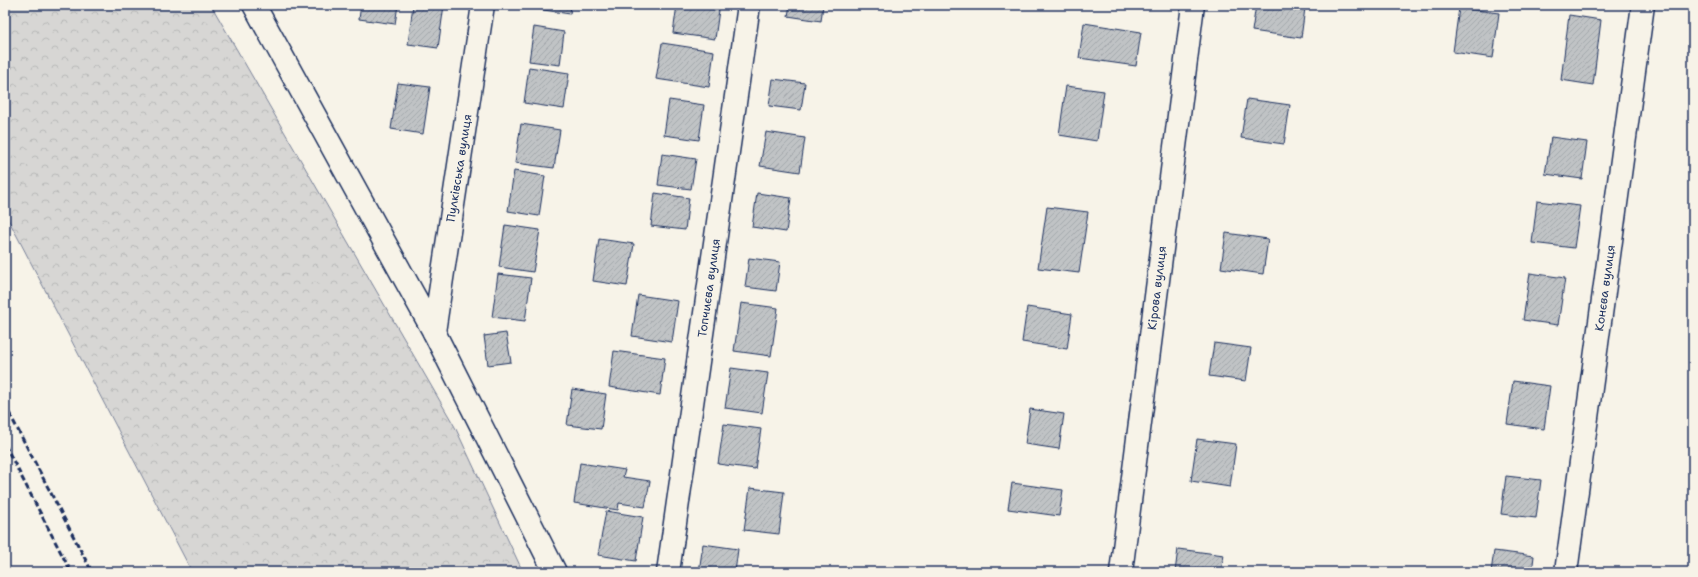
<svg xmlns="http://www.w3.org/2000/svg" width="1698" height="577" font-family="'Shantell Sans',sans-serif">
<defs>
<pattern id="forest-crowns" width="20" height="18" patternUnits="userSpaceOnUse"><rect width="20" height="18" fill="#d7d6d4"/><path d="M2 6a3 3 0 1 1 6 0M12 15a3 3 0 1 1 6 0" fill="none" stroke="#b8b8b8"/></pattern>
<pattern id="building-hatch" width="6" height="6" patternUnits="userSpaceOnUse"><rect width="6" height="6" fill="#c0c3c5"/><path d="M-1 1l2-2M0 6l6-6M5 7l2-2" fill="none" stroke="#a4a8ac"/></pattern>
</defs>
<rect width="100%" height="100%" fill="#f7f3e8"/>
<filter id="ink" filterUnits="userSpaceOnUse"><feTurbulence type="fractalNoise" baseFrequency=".025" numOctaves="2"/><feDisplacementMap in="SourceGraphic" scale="8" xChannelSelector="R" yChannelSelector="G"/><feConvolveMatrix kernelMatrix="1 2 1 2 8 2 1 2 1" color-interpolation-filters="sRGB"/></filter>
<g filter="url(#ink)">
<path fill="url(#forest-crowns)" stroke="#798299" d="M5 5H211L455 427 523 572H192L5 213Z"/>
<g fill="url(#building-hatch)" stroke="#1b2f5e">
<path d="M361 5H398L395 24 359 19Z"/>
<path d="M413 5H444L438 48 408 44Z"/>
<path d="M537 5H571L570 14 537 9Z"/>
<path d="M677 5 719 10 715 39 673 33Z"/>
<path d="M790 5H823L821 21 788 16Z"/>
<path d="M1256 5H1282L1305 8 1301 38 1252 31Z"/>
<path d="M1459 8 1499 13 1493 58 1453 52Z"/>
<path d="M1569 15 1601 20 1593 85 1561 80Z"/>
<path d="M1084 23 1141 32 1136 66 1079 58Z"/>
<path d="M534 27 564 32 560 65 529 61Z"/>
<path d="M662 43 714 51 709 87 656 79Z"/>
<path d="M529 67 569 73 564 109 524 103Z"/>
<path d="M773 79 805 83 801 110 769 106Z"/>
<path d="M398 83 430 87 423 134 391 129Z"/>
<path d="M1066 86 1104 91 1097 141 1059 135Z"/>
<path d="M1247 99 1290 105 1284 144 1241 138Z"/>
<path d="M669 100 704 105 699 140 664 135Z"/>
<path d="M521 124 560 130 554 168 515 163Z"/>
<path d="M766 132 805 138 800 172 760 166Z"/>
<path d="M1551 137 1587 142 1582 179 1545 174Z"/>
<path d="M662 154 696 159 691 189 658 185Z"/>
<path d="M514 171 545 176 539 216 508 211Z"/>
<path d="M655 193 689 198 685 230 651 226Z"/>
<path d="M757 193 791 198 786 232 752 227Z"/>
<path d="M1537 201 1580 206 1574 248 1532 243Z"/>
<path d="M1047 207 1088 212 1079 273 1038 268Z"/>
<path d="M505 225 540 230 533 272 499 267Z"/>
<path d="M1226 233 1268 239 1263 274 1221 268Z"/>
<path d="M599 239 634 244 627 286 593 281Z"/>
<path d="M749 258 780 262 776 291 745 287Z"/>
<path d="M1530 273 1565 278 1558 325 1523 320Z"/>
<path d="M498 274 531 278 525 321 492 317Z"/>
<path d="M638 295 678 301 672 342 632 336Z"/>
<path d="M741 303 778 308 771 356 734 351Z"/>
<path d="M1027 307 1072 314 1067 349 1022 342Z"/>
<path d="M506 333 511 362 488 365 484 336Z"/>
<path d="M1214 343 1251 348 1246 381 1209 376Z"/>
<path d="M614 351 665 358 660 395 609 387Z"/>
<path d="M731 368 768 373 762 413 725 408Z"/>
<path d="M1513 381 1550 386 1544 429 1507 424Z"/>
<path d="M572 389 606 394 601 429 567 425Z"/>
<path d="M1030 409 1064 414 1059 449 1025 444Z"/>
<path d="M724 424 761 429 755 469 718 464Z"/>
<path d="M1197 439 1236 444 1230 487 1191 481Z"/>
<path d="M580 463 625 470 623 477 650 481 645 507 619 503 618 510 574 503Z"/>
<path d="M1506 476 1541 480 1536 518 1501 514Z"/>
<path d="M1012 483 1063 490 1059 516 1008 509Z"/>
<path d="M750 488 784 492 779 534 744 530Z"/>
<path d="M606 511 643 517 636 561 598 555Z"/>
<path d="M703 544 738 549 735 572H699Z"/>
<path d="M1178 549 1224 555 1221 572H1175Z"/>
<path d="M1494 551 1534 556 1532 572H1491Z"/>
</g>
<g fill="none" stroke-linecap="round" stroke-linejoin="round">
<g stroke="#1b2f5e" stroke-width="25">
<g id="minor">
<path d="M254 5 434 332 555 572"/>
<path d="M434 332 483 5"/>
<path d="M668 572 749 5"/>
<path d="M1566 572 1643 5"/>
</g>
</g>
<g stroke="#1b2f5e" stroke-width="25">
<path id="secondary" d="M1121 572 1193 5"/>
</g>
<use href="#minor" stroke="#f7f3e8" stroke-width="22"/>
<use href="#secondary" stroke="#f7f3e8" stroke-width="22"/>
<g stroke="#1b2f5e" stroke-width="3" stroke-dasharray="6 3" stroke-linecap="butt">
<path d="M5 405 92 572"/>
<path d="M5 445 71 572"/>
</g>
</g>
</g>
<g text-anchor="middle" stroke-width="3.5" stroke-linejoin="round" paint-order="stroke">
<g font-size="12" fill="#1b2f5e" stroke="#f7f3e8">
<text transform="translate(459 168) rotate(-81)" y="4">Пулківська вулиця</text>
<text transform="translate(709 288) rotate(-82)" y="4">Топчиєва вулиця</text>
<text transform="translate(1157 288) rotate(-83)" y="4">Кірова вулиця</text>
<text transform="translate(1605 288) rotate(-82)" y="4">Конєва вулиця</text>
</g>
</g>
<rect width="1698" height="577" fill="none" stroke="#f7f3e8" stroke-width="20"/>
<rect x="10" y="10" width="1678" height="557" fill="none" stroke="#1b2f5e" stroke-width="1.5" filter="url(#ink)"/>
</svg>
